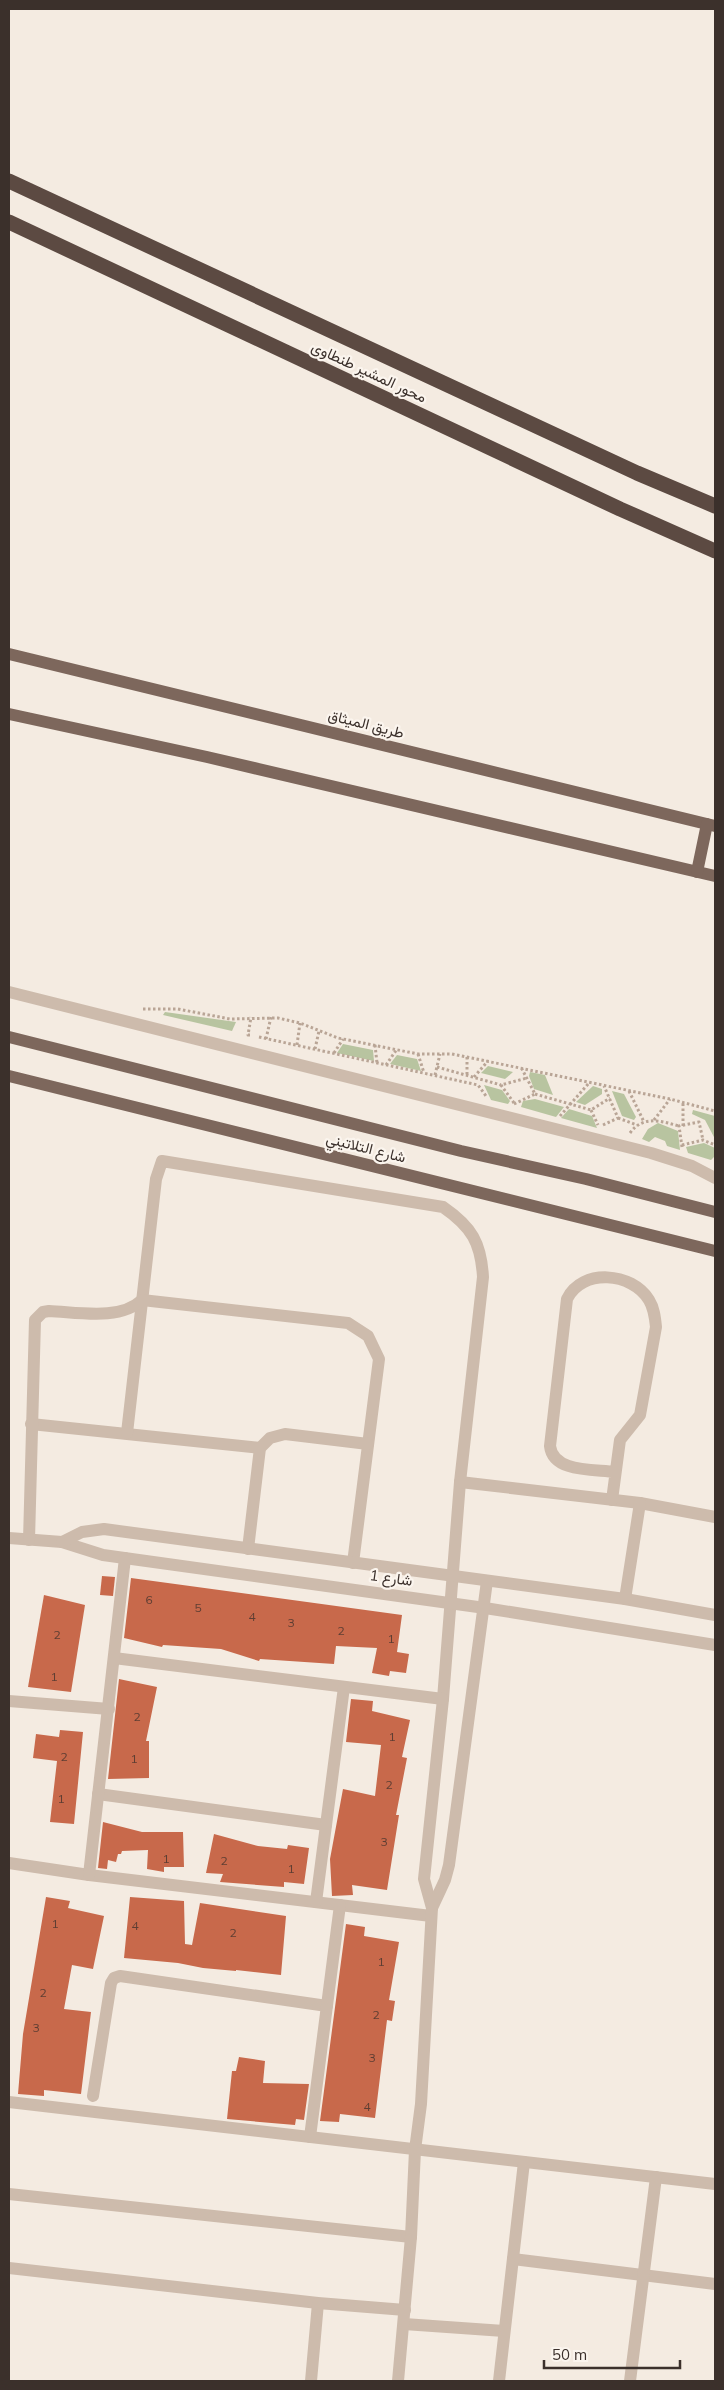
<svg xmlns="http://www.w3.org/2000/svg" width="724" height="2390" font-family="Mulish,Vazirmatn,sans-serif">
<rect width="100%" height="100%" fill="#f4ebe1"/>
<g fill="#b8c4a0">
<path d="M165 1012 236 1022 232 1031 163 1015Z"/>
<path d="M343 1044 373 1050 374 1061 337 1053Z"/>
<path d="M397 1055 417 1059 421 1071 390 1064Z"/>
<path d="M488 1066 513 1072 505 1079 481 1073Z"/>
<path d="M530 1072 545 1075 553 1095 534 1089 529 1076Z"/>
<path d="M484 1085 502 1090 510 1101 508 1104 491 1100Z"/>
<path d="M593 1086 602 1089V1094L585 1105 576 1102Z"/>
<path d="M612 1091 624 1094 636 1117 634 1120 622 1116Z"/>
<path d="M535 1099 564 1107 556 1117 521 1107 523 1101Z"/>
<path d="M569 1109 592 1116 597 1128 561 1118Z"/>
<path d="M693 1110 715 1116V1139L705 1120 692 1114Z"/>
<path d="M658 1123 678 1131 680 1150 667 1146 665 1141 655 1137 649 1142 642 1139 648 1129Z"/>
<path d="M704 1143 715 1148V1156L711 1160 688 1153 686 1147Z"/>
</g>
<g fill="#c8694b">
<path d="M102 1576 115 1577 113 1596 100 1595Z"/>
<path d="M131 1578 402 1615 397 1652 409 1654 406 1673 390 1671 389 1676 372 1673 377 1648 336 1646 334 1664 260 1659 259 1661 221 1649 163 1645 162 1647 124 1638Z"/>
<path d="M44 1595 85 1605 71 1692 28 1687Z"/>
<path d="M119 1679 157 1687 146 1741H149V1778L108 1779Z"/>
<path d="M351 1699 373 1701 372 1711 410 1720 402 1757 407 1758 396 1815H399L387 1890 352 1885 353 1895 332 1896 330 1859 343 1789 375 1796 381 1745 346 1742Z"/>
<path d="M60 1730 83 1732 74 1824 50 1822 57 1761 33 1758 36 1734 59 1737Z"/>
<path d="M103 1822 142 1832H183L184 1867H164V1872L147 1869 148 1850 122 1851 121 1854H118L116 1862 108 1860 107 1869 98 1868Z"/>
<path d="M214 1834 258 1846 287 1849 288 1845 309 1848 304 1884 284 1882V1887L220 1882 223 1874 206 1873Z"/>
<path d="M46 1897 70 1901 68 1908 104 1916 93 1969 72 1965 64 2009 91 2012 81 2094 44 2090V2096L18 2094 23 2034Z"/>
<path d="M130 1897 184 1901 185 1944 192 1945 200 1903 286 1916 281 1975 236 1970V1971L203 1968 178 1963 124 1958Z"/>
<path d="M346 1924 365 1927 364 1936 399 1942 389 2000 395 2001 392 2021 387 2020 375 2118 340 2114 339 2122 320 2121Z"/>
<path d="M239 2057 265 2061 263 2083 309 2084 304 2120 296 2119 295 2125 227 2119 232 2071H236Z"/>
</g>
<g fill="none" stroke-linecap="round" stroke-linejoin="round">
<g stroke="#b9a596" stroke-width="3" stroke-dasharray="2.5 2.5" stroke-linecap="butt">
<path d="M143 1009H178L230 1019 278 1018 300 1023 338 1038 418 1054H452L670 1099 715 1111"/>
<path d="M250 1035H248L251 1017"/>
<path d="M259 1037 478 1085 486 1096"/>
<path d="M266 1039 271 1017"/>
<path d="M297 1045 300 1023"/>
<path d="M375 1045 377 1063"/>
<path d="M315 1049 319 1031"/>
<path d="M334 1053 343 1039"/>
<path d="M418 1054 424 1073"/>
<path d="M467 1057V1075"/>
<path d="M386 1065 397 1049"/>
<path d="M437 1067 501 1085"/>
<path d="M435 1075 440 1054"/>
<path d="M474 1077 488 1061"/>
<path d="M629 1091 644 1122"/>
<path d="M535 1094 591 1110 610 1098"/>
<path d="M514 1103 501 1085 527 1078"/>
<path d="M514 1104 535 1094 522 1069"/>
<path d="M591 1110 598 1125"/>
<path d="M560 1116 589 1083"/>
<path d="M618 1118 637 1125"/>
<path d="M654 1120 670 1099"/>
<path d="M603 1125 618 1118 604 1086"/>
<path d="M683 1126V1102"/>
<path d="M630 1133C643 1115 661 1121 679 1126"/>
<path d="M682 1145 703 1140 715 1145"/>
<path d="M682 1147 679 1126 699 1122 703 1140"/>
</g>
<g stroke="#cdbbac" stroke-width="12">
<path d="M9 992 651 1153 692 1166 715 1178"/>
<path d="M31 1424 260 1448"/>
<path d="M127 1433 156 1179 162 1161 443 1207C472 1227 481 1243 483 1277L460 1482 443 1699 424 1879 432 1908"/>
<path d="M460 1482 640 1503 715 1517"/>
<path d="M612 1500 620 1440 640 1415 656 1327C655 1317 654 1308 649 1300 632 1272 582 1268 567 1299L550 1446C553 1473 595 1469 615 1472"/>
<path d="M9 1538 62 1542 103 1555 485 1608 715 1645"/>
<path d="M29 1540 35 1320 43 1312 49 1311C77 1312 120 1321 142 1300L348 1323 368 1336 379 1359 353 1563"/>
<path d="M62 1542 82 1532 104 1529 625 1599 715 1615"/>
<path d="M248 1549 260 1448 270 1438 285 1434 368 1444"/>
<path d="M625 1599 640 1503"/>
<path d="M114 1658 443 1699"/>
<path d="M9 1701 109 1709"/>
<path d="M98 1794 326 1825"/>
<path d="M9 1863 89 1875 431 1916"/>
<path d="M89 1875 125 1558"/>
<path d="M316 1902 344 1687"/>
<path d="M93 2096 111 1983 114 1978 120 1976 327 2006"/>
<path d="M9 2102 715 2184"/>
<path d="M310 2137 340 1905"/>
<path d="M9 2194 411 2237"/>
<path d="M513 2259 715 2284"/>
<path d="M9 2268 318 2303 405 2310"/>
<path d="M404 2324 504 2331"/>
<path d="M311 2381 318 2303"/>
<path d="M398 2381 411 2237 415 2150 421 2104 432 1908 445 1880 449 1865 487 1581"/>
<path d="M499 2381 524 2162"/>
<path d="M630 2381 656 2177"/>
</g>
<g stroke="#7d675c" stroke-width="12">
<path d="M9 654 715 826"/>
<path d="M9 714 207 757 715 876"/>
<path d="M697 872 707 824"/>
<path d="M9 1037 461 1151 586 1179 715 1212"/>
<path d="M9 1076 715 1251"/>
</g>
<g stroke="#5c4a42" stroke-width="15">
<path d="M9 181 637 473 715 506"/>
<path d="M9 222 620 509 715 551"/>
</g>
</g>
<g text-anchor="middle" stroke-width="4.5" stroke-linejoin="round" paint-order="stroke">
<g font-size="12" fill="#5e3e33">
<text x="149" y="1604">6</text>
<text x="198" y="1612">5</text>
<text x="252" y="1621">4</text>
<text x="291" y="1627">3</text>
<text x="341" y="1635">2</text>
<text x="57" y="1639">2</text>
<text x="391" y="1643">1</text>
<text x="54" y="1681">1</text>
<text x="137" y="1721">2</text>
<text x="392" y="1741">1</text>
<text x="64" y="1761">2</text>
<text x="134" y="1763">1</text>
<text x="389" y="1789">2</text>
<text x="61" y="1803">1</text>
<text x="384" y="1846">3</text>
<text x="166" y="1863">1</text>
<text x="224" y="1865">2</text>
<text x="291" y="1873">1</text>
<text x="55" y="1928">1</text>
<text x="135" y="1930">4</text>
<text x="233" y="1937">2</text>
<text x="381" y="1966">1</text>
<text x="43" y="1997">2</text>
<text x="376" y="2019">2</text>
<text x="36" y="2032">3</text>
<text x="372" y="2062">3</text>
<text x="367" y="2111">4</text>
</g>
<g font-size="15" fill="#3b302b" stroke="#fbf5ee">
<text transform="translate(369 372) rotate(25)" y="5">محور المشير طنطاوى</text>
<text transform="translate(366 724) rotate(14)" y="5">طريق الميثاق</text>
<text transform="translate(366 1148) rotate(14)" y="5">شارع التلاتيني</text>
<text transform="translate(391 1578) rotate(8)" y="5">شارع 1</text>
</g>
</g>
<rect width="724" height="2390" fill="none" stroke="#3b302b" stroke-width="20"/>
<path d="M544 2360v8h136v-8" fill="none" stroke="#3b302b" stroke-width="2.5"/>
<text x="552" y="2360" font-size="15" fill="#3b302b" stroke="#fbf5ee" stroke-width="4" paint-order="stroke">50 m</text>
</svg>
